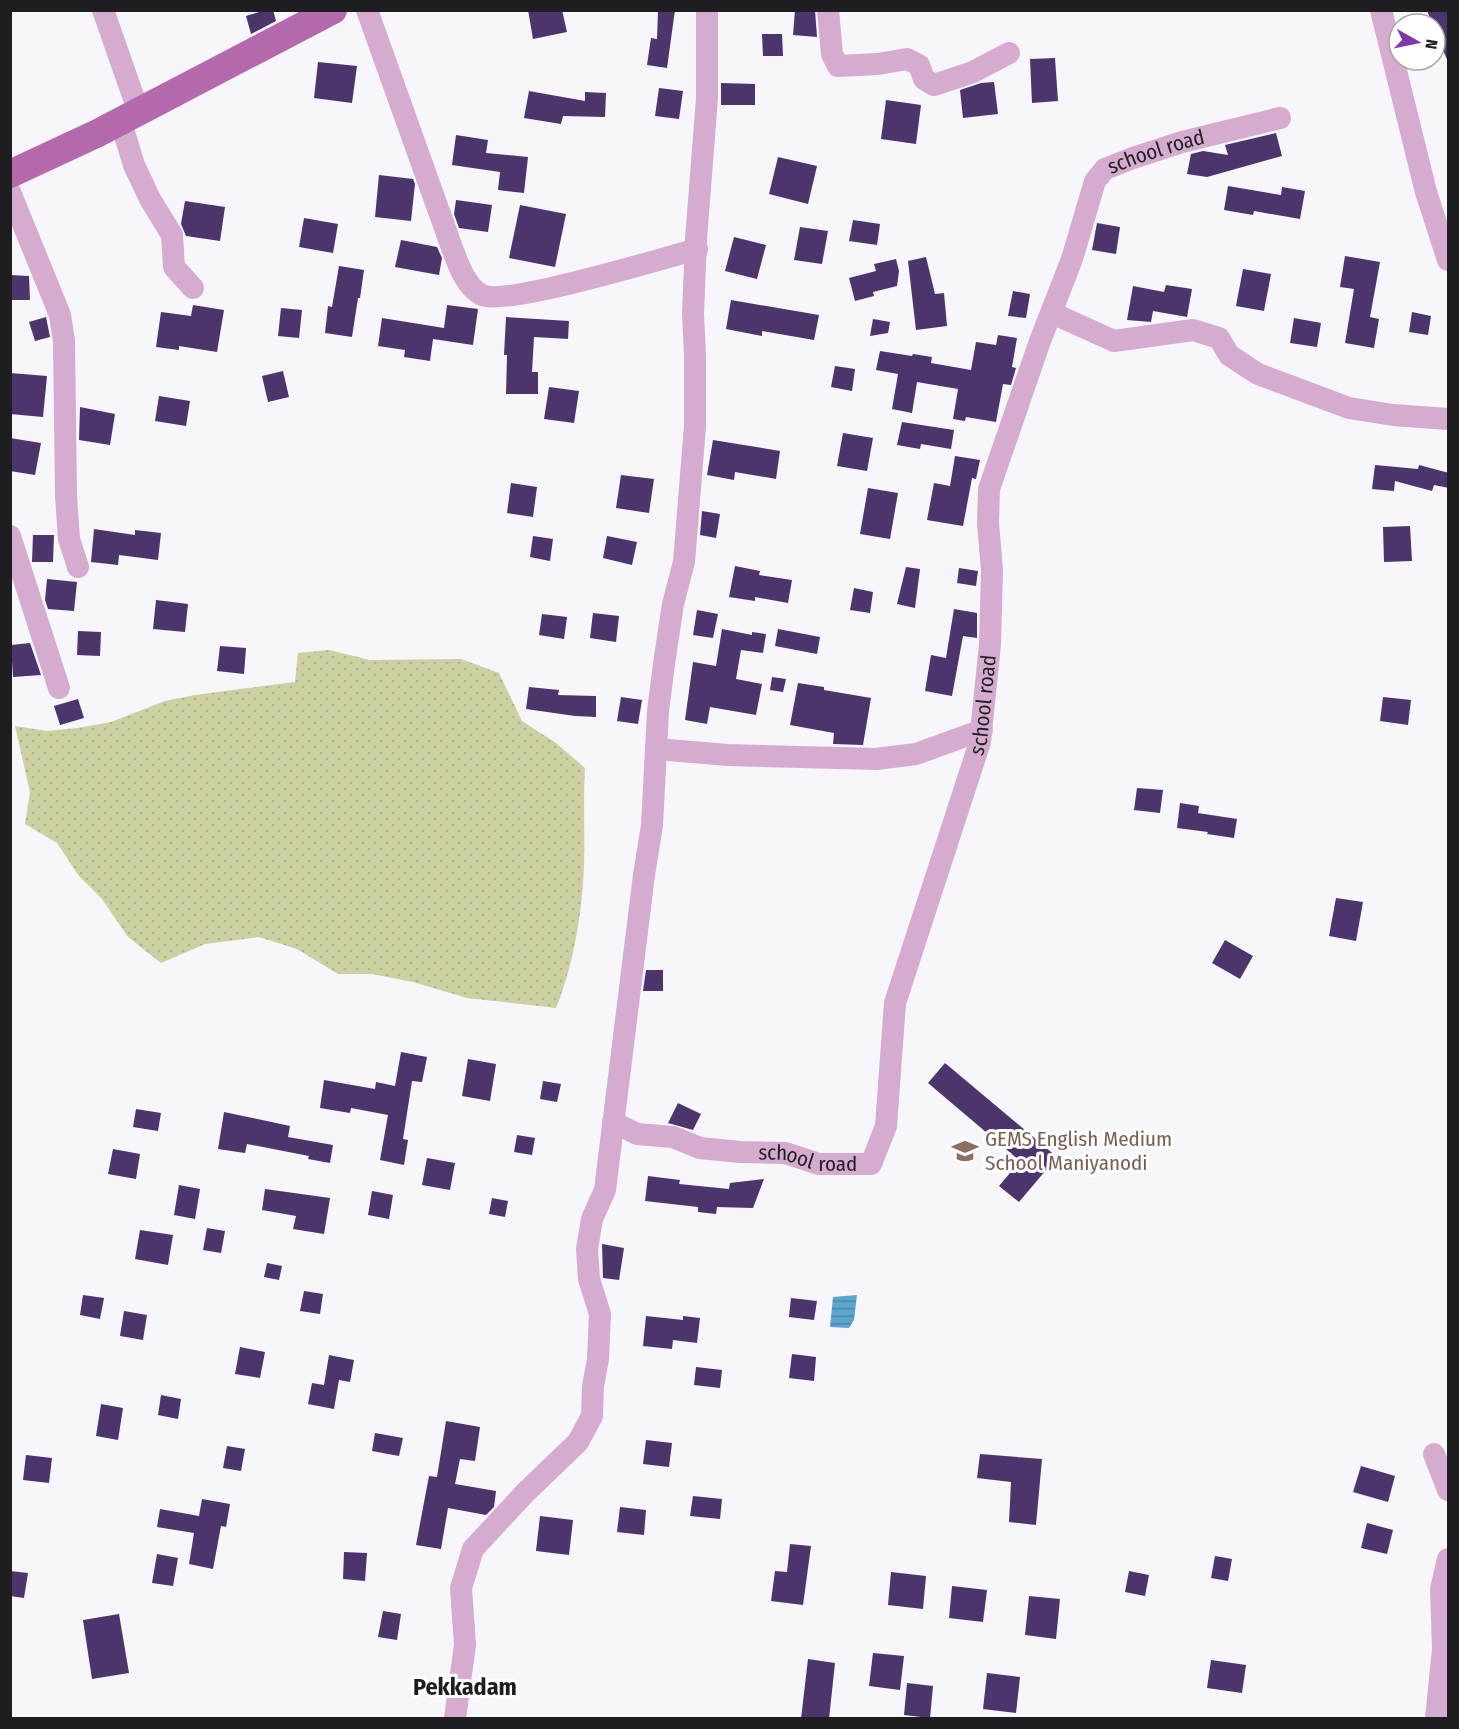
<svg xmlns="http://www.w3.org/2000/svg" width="1459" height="1729" font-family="'Fira Sans Condensed',sans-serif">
<defs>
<pattern id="green-dots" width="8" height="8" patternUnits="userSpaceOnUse" patternTransform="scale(1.5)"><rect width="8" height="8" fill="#cdd0a1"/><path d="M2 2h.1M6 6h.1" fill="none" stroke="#b0b28a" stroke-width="1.8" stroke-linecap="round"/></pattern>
<pattern id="water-rules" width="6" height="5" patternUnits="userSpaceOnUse" patternTransform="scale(1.5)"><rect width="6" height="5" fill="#5aa6ce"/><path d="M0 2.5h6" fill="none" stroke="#4a87a7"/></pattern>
</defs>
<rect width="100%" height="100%" fill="#f6f6fb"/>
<path fill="url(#green-dots)" d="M329 650 370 660 461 659 499 673 522 721 556 743 585 768C583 800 585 833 584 865 582 913 574 964 556 1008L467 998 413 982 372 974H338L297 949 259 937 205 944 161 963 128 937 102 899 79 876 57 843 25 824 30 792 15 726 47 731 77 728 111 722 165 701 195 695 295 682 298 653Z"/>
<path fill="url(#water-rules)" d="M857 1295 854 1320 849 1328 830 1327 833 1297Z"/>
<g fill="#4c356d">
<path d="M266 10H273L276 21 251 34 246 16Z"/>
<path d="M528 10H562L567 32 533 39Z"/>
<path d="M658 10H675L667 68 647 65 651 38 657 39Z"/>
<path d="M795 10H815L817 37 793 35Z"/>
<path d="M1427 10H1449V64L1435 32V24H1432Z"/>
<path d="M762 34H782L783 56H763Z"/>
<path d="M1055 58 1058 101 1032 103 1030 59Z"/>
<path d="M318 62 357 66 352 103 314 98Z"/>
<path d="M994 82 998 114 963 118 960 90 981 83Z"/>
<path d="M721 83 755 84V105H721Z"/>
<path d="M659 88 683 91 679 119 655 116Z"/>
<path d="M529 91 585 101V92L606 93 605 117 563 116 561 124 524 118Z"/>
<path d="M886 100 921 105 916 144 881 139Z"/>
<path d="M1276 133 1282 156 1207 177 1187 174 1191 154 1203 151 1228 155 1225 145Z"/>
<path d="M456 135 488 140 486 153 528 157 524 193 498 190 500 172 452 165Z"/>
<path d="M778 157 817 166 808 204 769 194Z"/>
<path d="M379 175 413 179 415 184 411 221 375 217Z"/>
<path d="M1228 186 1281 195 1282 187 1305 191 1300 219 1254 211 1253 215 1224 210Z"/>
<path d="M456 200 492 205 488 232 459 228 454 214Z"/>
<path d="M185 201 225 207 220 241 186 236 181 224Z"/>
<path d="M520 205 566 214 555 267 509 258Z"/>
<path d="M304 218 338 224 333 253 299 247Z"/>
<path d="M853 220 880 224 877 245 849 241Z"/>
<path d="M1097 223 1120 227 1116 254 1092 250Z"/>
<path d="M800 227 828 231 822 264 794 260Z"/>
<path d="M734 237 766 245 757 279 725 271Z"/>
<path d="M401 240 437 247 442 258 439 275 395 267Z"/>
<path d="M1345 256 1380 262 1370 317 1379 319 1374 348 1345 343 1354 289 1340 287Z"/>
<path d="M926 257 935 294 944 293 947 326 916 330 908 261Z"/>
<path d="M896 259 899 271 897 286 873 292 874 296 855 301 849 278 876 271 874 264Z"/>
<path d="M339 266 364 270 360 298H358L352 337 325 333 328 306 332 307Z"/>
<path d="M1243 269 1271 274 1264 311 1236 306Z"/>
<path d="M10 275 29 276 30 300H10Z"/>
<path d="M1166 285 1192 289 1187 317 1153 311 1151 322 1127 320 1133 286 1164 292Z"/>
<path d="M1013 291 1030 294 1026 318 1008 316Z"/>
<path d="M731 300 819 315 814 340 762 331V336L726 329Z"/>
<path d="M193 305 224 310 217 352 179 346V350L156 347 161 312 191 316Z"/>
<path d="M447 305 478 309 473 345 433 339 430 361 404 357 405 350 378 346 382 318 444 328Z"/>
<path d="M281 308 302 310 299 338 278 336Z"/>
<path d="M1412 312 1431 316 1428 335 1409 332Z"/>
<path d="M46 317 50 337 35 341 29 322Z"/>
<path d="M506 317 569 321 568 339 534 337 532 372H538V394H506L507 355H504Z"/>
<path d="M1294 318 1321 323 1317 347 1290 343Z"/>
<path d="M873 319 890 322 888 333 870 336Z"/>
<path d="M998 335 1017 338 1012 367 1016 368 1011 385 1003 384 996 422 966 417 965 421 953 419 958 389 917 382 912 413 892 409 898 374 876 370 880 351 912 356 913 354 932 357 931 363 971 370 976 342 996 345Z"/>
<path d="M835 366 855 369 852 391 831 387Z"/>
<path d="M283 371 289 397 268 402 262 376Z"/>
<path d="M10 373 47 376 43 417 10 414Z"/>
<path d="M549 387 579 391 574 423 544 419Z"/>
<path d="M159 396 190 401 186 426 155 421Z"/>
<path d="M80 407 115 414 110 445 79 440Z"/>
<path d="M902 422 954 430 951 449 921 444 920 449 897 445Z"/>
<path d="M843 433 873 438 867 471 837 466Z"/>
<path d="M10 438 41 443 35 475 10 471Z"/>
<path d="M713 440 780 451 776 479 735 472 734 480 707 475Z"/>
<path d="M955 456 980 460 976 479 972 478 963 526 927 520 934 483 950 486Z"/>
<path d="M1375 465 1418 469 1419 465 1449 473V488L1434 485 1432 491 1395 481 1394 491 1372 489Z"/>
<path d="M621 475 654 479 649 513 616 508Z"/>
<path d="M511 483 537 487 533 517 507 513Z"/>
<path d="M868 488 898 493 890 539 860 534Z"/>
<path d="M702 511 720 514 716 538 700 535Z"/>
<path d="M1410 526 1412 561 1384 562 1383 527Z"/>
<path d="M94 529 135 535V530L161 533 158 560 119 555 118 565 91 562Z"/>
<path d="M33 535H54L53 562H32Z"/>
<path d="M533 536 553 539 550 561 530 557Z"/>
<path d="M607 536 637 542 632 565 603 558Z"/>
<path d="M735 566 760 571 759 575 792 580 788 603 755 597V601L729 597Z"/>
<path d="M906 567 920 569 915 608 897 604Z"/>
<path d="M959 568 978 571 976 586 957 583Z"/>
<path d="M47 579 77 582 74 611 48 609 45 600Z"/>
<path d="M854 588 873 592 870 613 850 610Z"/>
<path d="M156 600 188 604 185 632 153 629Z"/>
<path d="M954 609 977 613V638L963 636 952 696 925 691 931 655 946 658Z"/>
<path d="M697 610 718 614 713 638 693 635Z"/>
<path d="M593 613 619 616 616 642 590 638Z"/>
<path d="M542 614 567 617 564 639 539 635Z"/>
<path d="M722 629 752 635V632L766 634 763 653 741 650 736 679 762 684 756 715 710 707 707 724 685 720 693 662 716 666Z"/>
<path d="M778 629 820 637 817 654 775 646Z"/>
<path d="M78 631 101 632 100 656 77 655Z"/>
<path d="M30 643 41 675 13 677 11 645Z"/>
<path d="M220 646 246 648 244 674 217 671Z"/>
<path d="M772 677 786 679 783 692 770 690Z"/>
<path d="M798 683 824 687V690L871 698 863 745 833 744 834 733 790 725Z"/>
<path d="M529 687 559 690 558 695 596 696V717L575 716 526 709Z"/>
<path d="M621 697 642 700 638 724 617 721Z"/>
<path d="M1383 697 1411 700 1408 725 1380 721Z"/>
<path d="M78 699 84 718 60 725 54 706Z"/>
<path d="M1137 788 1163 790 1160 813 1134 810Z"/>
<path d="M1180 803 1199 806 1198 813 1237 819 1234 838 1207 834 1208 832 1177 828Z"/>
<path d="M1336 898 1363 902 1356 941 1329 936Z"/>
<path d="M1225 940 1253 956 1240 979 1212 963Z"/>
<path d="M646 970H663V991H643Z"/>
<path d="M401 1052 427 1057 422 1082 412 1081 403 1139 408 1140 404 1165 380 1160 388 1115 351 1108 350 1113 320 1108 324 1080 375 1089 376 1082 395 1086Z"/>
<path d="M468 1059 496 1064 490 1101 462 1096Z"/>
<path d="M945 1063 1057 1157 1019 1202 999 1186 1020 1161 928 1083Z"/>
<path d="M543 1081 561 1084 557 1102 540 1099Z"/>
<path d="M678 1103 701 1114 693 1130 668 1123Z"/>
<path d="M136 1109 161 1113 158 1131 133 1127Z"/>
<path d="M224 1112 290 1126 288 1137 333 1145 330 1163 308 1159 309 1156 247 1144 245 1153 218 1149Z"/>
<path d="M517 1135 535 1138 532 1155 514 1152Z"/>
<path d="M113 1149 140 1154 136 1179 108 1174Z"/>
<path d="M427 1158 455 1163 450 1190 422 1185Z"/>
<path d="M648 1176 680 1180 679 1184 729 1189 730 1183 764 1179 753 1208 717 1207 716 1214 698 1212V1207L645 1201Z"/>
<path d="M179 1185 200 1189 195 1219 174 1215Z"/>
<path d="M265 1189 330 1198 324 1234 293 1229 296 1216 262 1210Z"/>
<path d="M372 1191 393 1195 389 1219 368 1215Z"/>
<path d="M492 1198 508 1201 505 1217 489 1214Z"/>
<path d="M207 1228 225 1231 221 1253 203 1250Z"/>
<path d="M140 1230 173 1235 168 1265 135 1259Z"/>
<path d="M602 1244 624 1248 619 1280 603 1278Z"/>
<path d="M267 1263 282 1266 279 1280 264 1277Z"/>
<path d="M304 1291 323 1294 320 1314 300 1311Z"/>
<path d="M83 1295 104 1298 100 1319 80 1315Z"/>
<path d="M791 1298 817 1301 814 1320 789 1317Z"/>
<path d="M124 1311 147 1315 143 1340 120 1336Z"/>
<path d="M646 1316 683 1320V1316L700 1318 697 1343 673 1340 672 1349 643 1346Z"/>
<path d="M240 1347 265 1352 260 1378 235 1374Z"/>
<path d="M792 1354 816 1357 814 1381 789 1378Z"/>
<path d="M329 1355 354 1360 350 1382 339 1380 334 1409 308 1404 312 1383 324 1385Z"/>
<path d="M696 1367 722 1370 720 1388 694 1385Z"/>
<path d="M161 1395 181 1399 178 1419 158 1415Z"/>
<path d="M101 1404 123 1408 118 1440 96 1436Z"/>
<path d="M446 1421 480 1427 475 1461 460 1459 455 1484 496 1491 494 1507 486 1515 448 1508 441 1549 416 1545 429 1476 437 1477Z"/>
<path d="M375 1433 403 1438 399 1456 372 1451Z"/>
<path d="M646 1440 672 1443 669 1467 643 1464Z"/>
<path d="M227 1446 245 1449 241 1471 223 1468Z"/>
<path d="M980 1454 1042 1459 1036 1525 1009 1522 1011 1482 977 1478Z"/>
<path d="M26 1455 52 1458 49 1483 23 1480Z"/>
<path d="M1361 1466 1395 1476 1388 1502 1353 1492Z"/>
<path d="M693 1496 722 1499 720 1519 690 1516Z"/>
<path d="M202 1499 230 1504 226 1527 221 1526 213 1569 189 1564 194 1533 157 1527 160 1509 199 1516Z"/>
<path d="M620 1507 646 1510 644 1535 617 1532Z"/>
<path d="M540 1516 573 1520 569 1555 536 1551Z"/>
<path d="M1367 1523 1393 1530 1387 1554 1361 1548Z"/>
<path d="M790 1544 811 1546 803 1605 771 1601 775 1571 787 1572Z"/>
<path d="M344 1552 367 1553 365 1581 343 1579Z"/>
<path d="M157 1554 178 1558 173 1586 152 1583Z"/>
<path d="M1215 1556 1232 1559 1228 1581 1211 1578Z"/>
<path d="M10 1571 28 1573 24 1598 10 1596Z"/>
<path d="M1129 1571 1149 1575 1145 1596 1125 1592Z"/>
<path d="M891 1572 926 1576 923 1609 888 1605Z"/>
<path d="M952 1586 987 1590 983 1622 949 1618Z"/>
<path d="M1029 1596 1060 1599 1056 1639 1025 1635Z"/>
<path d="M383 1611 401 1614 397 1640 378 1637Z"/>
<path d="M119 1614 129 1673 92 1679 83 1620Z"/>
<path d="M873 1653 904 1656 900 1690 869 1686Z"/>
<path d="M808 1659 835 1663 829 1719H801Z"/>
<path d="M1211 1660 1246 1665 1242 1693 1207 1688Z"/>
<path d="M987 1673 1020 1677 1016 1713 983 1709Z"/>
<path d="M907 1683 933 1686 930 1718 904 1715Z"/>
</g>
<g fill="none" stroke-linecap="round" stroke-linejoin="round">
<g stroke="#d6abd0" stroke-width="22">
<path d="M103 10 138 110"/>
<path d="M367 10 451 245C457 261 465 287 482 295 504 306 665 258 697 249"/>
<path d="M828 10 832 54 838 66 878 64 907 59 919 65 924 79 934 85 973 72 1009 53"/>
<path d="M1381 10 1426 192 1448 260"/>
<path d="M120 119 134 165 150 199 172 235 174 267 193 288"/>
<path d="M10 192 60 315 64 341 66 496 69 539 78 567"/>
<path d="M1052 313 1114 341 1193 330 1219 338 1229 355 1258 374 1349 408 1393 415 1448 419"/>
<path d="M10 536 59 688"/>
<path d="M656 749 728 755 876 759 916 754 982 730"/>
<path id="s1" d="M613 1122 637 1134 673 1137 700 1148 740 1152 785 1153 819 1164H871L886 1126 895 1003 980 742 990 644 992 570 988 523 989 489 1040 341 1072 259 1095 181 1105 169 1133 158 1182 142 1280 118"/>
<path d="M1434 1454 1448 1490"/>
<path d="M455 1718 465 1645 461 1588 473 1549 525 1493 578 1442 592 1416 593 1386 598 1359 600 1314 589 1279 587 1249 592 1219 605 1190 644 875 652 825 658 711 664 664 673 604 684 562 695 426V355L693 314 696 239 707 98V10"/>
<path d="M1436 1718 1443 1649 1441 1589 1448 1559"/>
</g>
<path stroke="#b569ad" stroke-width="28" d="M10 174 98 133 333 10"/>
</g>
<defs>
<g id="school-bare" transform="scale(2.07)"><path d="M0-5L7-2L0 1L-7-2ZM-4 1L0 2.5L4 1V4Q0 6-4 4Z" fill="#8d6e63" stroke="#fff" stroke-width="2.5" paint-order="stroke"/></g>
</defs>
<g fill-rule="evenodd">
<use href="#school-bare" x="965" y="1151"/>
</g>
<g text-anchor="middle" stroke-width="6" stroke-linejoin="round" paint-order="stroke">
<g font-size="21" fill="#1e1e20" stroke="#fff">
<text dy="7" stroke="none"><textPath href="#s1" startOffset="1353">school road</textPath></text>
<text dy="7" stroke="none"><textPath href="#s1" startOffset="741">school road</textPath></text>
<text dy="7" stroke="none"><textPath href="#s1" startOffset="201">school road</textPath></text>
</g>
<g font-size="21" fill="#785e54" stroke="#fff" text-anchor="start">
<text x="985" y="1146">GEMS English Medium<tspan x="985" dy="24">School Maniyanodi</tspan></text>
</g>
<g font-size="24" font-weight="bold" fill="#1e1e20" stroke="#fff">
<text x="465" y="1695">Pekkadam</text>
</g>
</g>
<rect width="1459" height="1729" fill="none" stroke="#1e1e20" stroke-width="24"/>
<g transform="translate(1417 42) rotate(99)"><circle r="28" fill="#ffffff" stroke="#a5a5a6" stroke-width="1.5"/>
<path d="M0-4.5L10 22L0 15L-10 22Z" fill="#8237a9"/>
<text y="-9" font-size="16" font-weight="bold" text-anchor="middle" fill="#1e1e20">N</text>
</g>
</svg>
